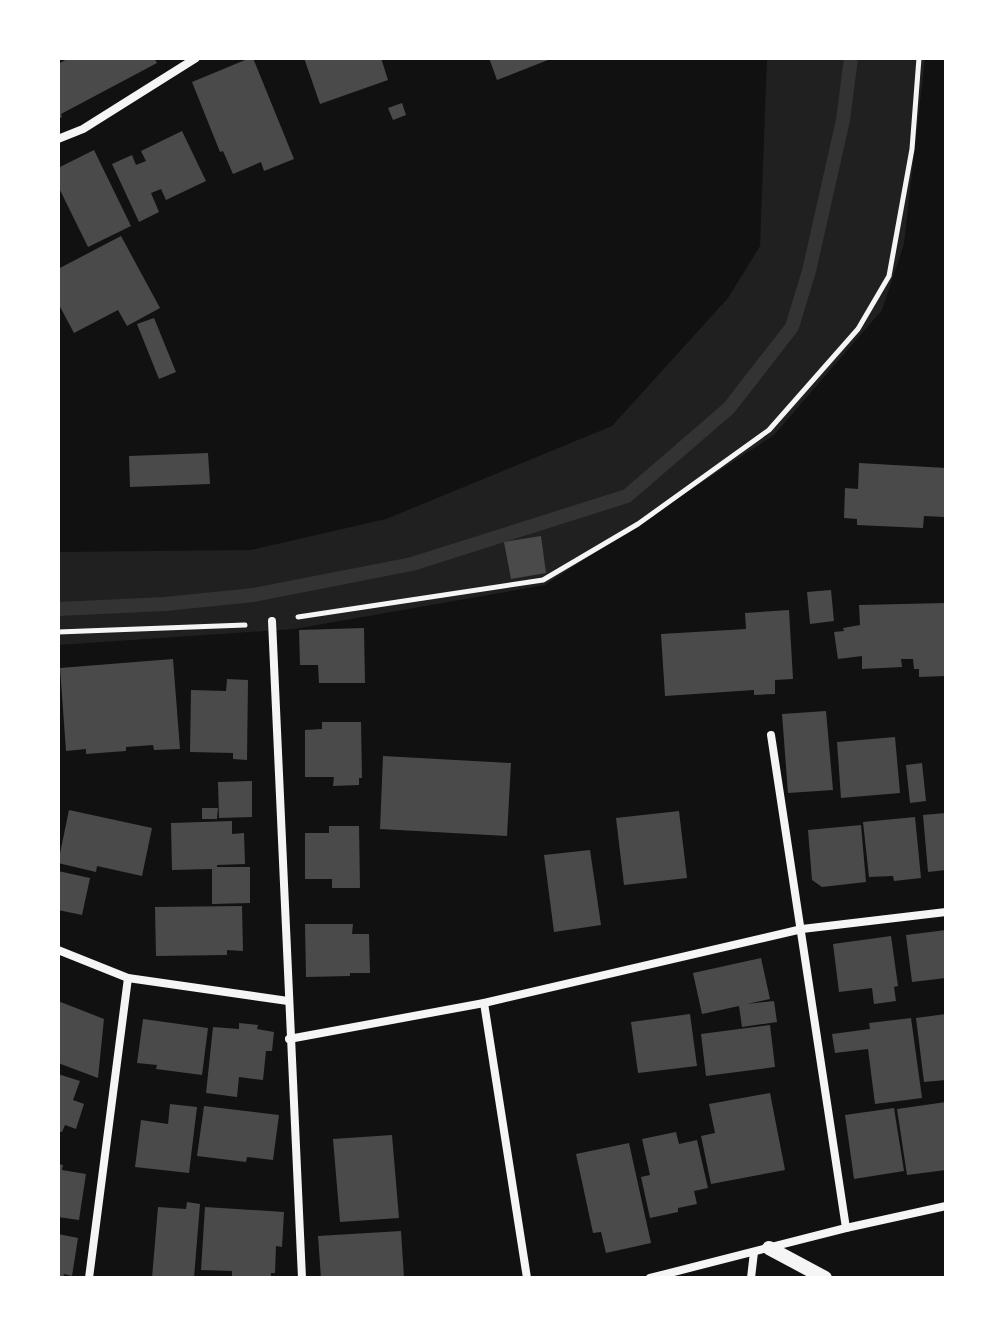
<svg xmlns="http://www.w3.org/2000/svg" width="1004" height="1336" font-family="Figtree,sans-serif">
<rect width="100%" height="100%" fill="#111"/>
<path fill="#202020" d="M767 58H925L904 244 882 310 774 435 545 585 294 629 58 645V552L251 550 386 519 612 426 728 298 760 246Z"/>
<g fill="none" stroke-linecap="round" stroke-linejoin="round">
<path stroke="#333" stroke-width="14" d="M58 609 165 604 254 595 412 564 627 496 729 408 792 327 809 271 843 120 851 58"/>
</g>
<g fill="#4a4a4a">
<path d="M69 58H154L157 63 61 114 62 117 58 119V64Z"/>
<path d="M250 58H253L294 159 264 171 261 162 233 174 223 151 220 152 192 82Z"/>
<path d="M304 58H381L388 80 320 104Z"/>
<path d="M489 58H547L548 60 497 80Z"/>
<path d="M402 103 406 115 393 120 388 108Z"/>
<path d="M182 131 206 181 166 200 161 189 151 193 159 212 139 222 112 164 132 155 136 165 146 161 141 151Z"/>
<path d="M94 150 131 226 88 247 58 186V168Z"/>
<path d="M121 236 160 308 127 326 118 310 74 333 58 303V269Z"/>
<path d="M154 318 176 372 159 379 137 324Z"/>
<path d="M208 453 210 484 130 487 129 456Z"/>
<path d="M859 463 946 468 944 517 924 516 923 528 857 525V519L844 518 845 488 858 489Z"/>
<path d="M541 536 546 573 511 579 504 542Z"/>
<path d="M831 590 834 621 810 624 807 592Z"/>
<path d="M946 603 944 676 919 677V669H914L913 659H901L902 667 862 669V656L838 659 834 632 844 631 843 628 860 625 859 605Z"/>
<path d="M789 610 793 679 775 680V694L754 695V690L665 696 661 634 746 629 745 613Z"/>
<path d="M364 628 365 683H319L318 665H300L299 630Z"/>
<path d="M173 659 180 749 154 750 153 745 126 747V751L86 754V749L66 751 60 668Z"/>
<path d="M227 679 248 680 247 760 233 759V753L190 752 191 690 226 691Z"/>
<path d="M826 711 833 790 788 793 782 714Z"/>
<path d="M322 722H361L362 778H359V785L333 786 334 777H305V730L322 729Z"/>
<path d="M895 737 900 793 841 798 837 742Z"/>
<path d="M383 756 511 763 507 836 380 829Z"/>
<path d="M922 763 926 801 910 803 906 765Z"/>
<path d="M252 781V817L219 818 218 782Z"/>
<path d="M202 808H218L217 819H202Z"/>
<path d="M69 810 152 828 142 876 97 866 96 872 58 863Z"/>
<path d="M679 811 687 878 624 885 616 818Z"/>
<path d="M946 813V870L928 872 923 815Z"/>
<path d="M915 817 921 878 894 881 893 876 869 877 863 822Z"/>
<path d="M232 821V834L244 833 245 864 217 865V867H250V903L212 904V869L172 870 171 823Z"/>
<path d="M861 825 866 882 822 887 812 880 808 830Z"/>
<path d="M329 826H359L360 888H332V879H305V833H329Z"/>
<path d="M590 850 601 925 554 932 544 855Z"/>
<path d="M58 871 90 878 82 915 58 910Z"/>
<path d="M242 906 243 951 227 950V955L156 956 155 907Z"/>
<path d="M305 924H353L352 934H369L370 973H350V976L306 977Z"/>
<path d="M946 930V978L912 982 906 935Z"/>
<path d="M891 936 898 986 894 987 896 1001 874 1004 872 988 839 992 833 944Z"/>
<path d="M761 958 770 999 747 1004 774 1001 777 1022 742 1027 739 1006 702 1014 693 973Z"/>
<path d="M58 1001 104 1019 98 1078 58 1063Z"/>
<path d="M690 1014 697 1066 638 1073 631 1022Z"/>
<path d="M946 1014V1080L924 1082 916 1018Z"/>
<path d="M911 1018 922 1098 875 1104 868 1049 835 1053 832 1034 870 1029 869 1023Z"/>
<path d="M143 1019 208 1028 202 1075 156 1069 157 1065 137 1063Z"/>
<path d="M239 1023 258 1025 257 1029 274 1032 272 1051H266L263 1080 239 1077 237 1097 206 1093 213 1027 239 1029Z"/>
<path d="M770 1025 775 1067 706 1076 701 1034Z"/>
<path d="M58 1074 80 1081 73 1100 84 1104 76 1129 65 1125 62 1132 58 1131Z"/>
<path d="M770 1093 785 1170 711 1184 701 1136 715 1133 709 1104Z"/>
<path d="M946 1102V1151L944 1152 946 1170 907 1175 897 1109Z"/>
<path d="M170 1104 197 1107 189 1173 135 1167 141 1120 168 1124Z"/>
<path d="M204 1106 279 1115 273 1160 247 1157 246 1162 197 1156Z"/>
<path d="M894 1108 904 1171 854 1179 845 1115Z"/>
<path d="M676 1132 679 1144 697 1140 708 1188 694 1191 697 1204 678 1208V1212L650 1218 641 1177 650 1175 642 1139Z"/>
<path d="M392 1135 399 1218 340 1222 333 1139Z"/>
<path d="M629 1143 651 1243 606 1253 601 1232 593 1233 576 1154Z"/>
<path d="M58 1164 63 1165 62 1170 86 1174 79 1220 58 1217Z"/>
<path d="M187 1202 200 1204 194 1278H152L158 1207 186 1209Z"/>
<path d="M205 1207 284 1212 282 1247 276 1246 275 1273H271V1278L232 1277V1271L201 1270Z"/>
<path d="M401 1231 404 1278H321L318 1236Z"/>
<path d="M58 1234 78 1238 72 1276 64 1274 63 1278H58Z"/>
</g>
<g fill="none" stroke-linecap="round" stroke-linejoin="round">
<g stroke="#f5f5f5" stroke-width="5">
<path d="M298 617 543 580 638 524 769 430 858 329 889 276 912 149 919 58"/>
<path d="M58 632 245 625"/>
</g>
<g stroke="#f5f5f5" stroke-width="8">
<path d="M58 139 83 129 196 58"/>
<path d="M272 621 302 1278"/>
<path d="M771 735 846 1228"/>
<path d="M58 950 128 978 288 1001"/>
<path d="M484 1003 527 1278"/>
<path d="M289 1039 484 1003 802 929 946 912"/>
<path d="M89 1278 128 978"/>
<path d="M650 1278 846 1228 946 1206"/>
<path d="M751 1278 754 1252"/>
</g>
<path stroke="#f5f5f5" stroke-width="14" d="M769 1248 825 1278"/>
</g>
<rect width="1004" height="1336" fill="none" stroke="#ffffff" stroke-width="120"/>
</svg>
